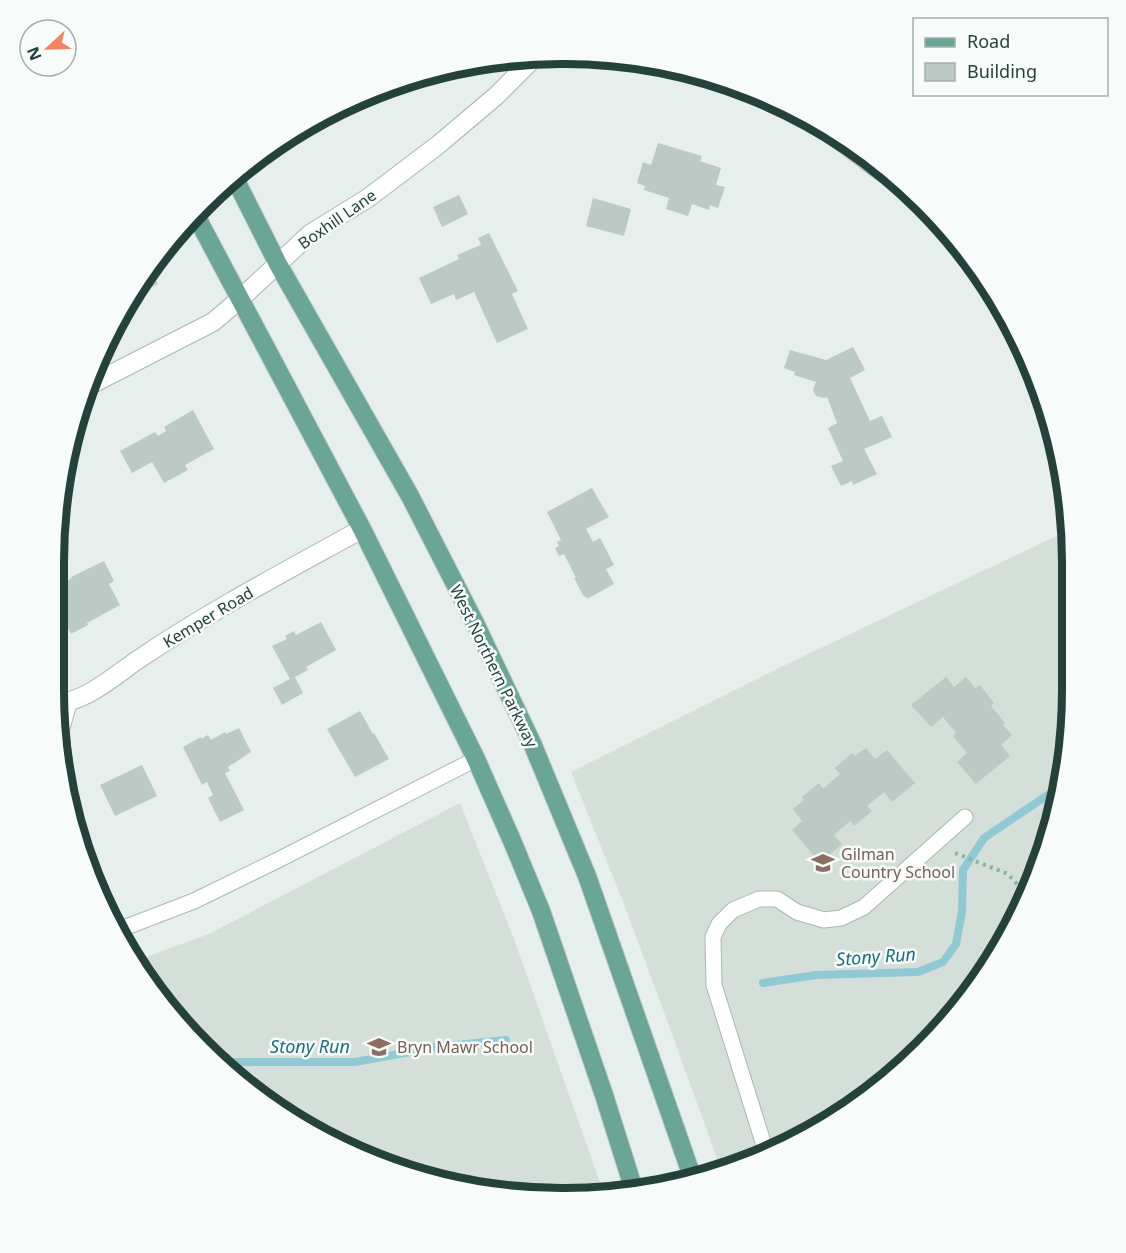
<svg xmlns="http://www.w3.org/2000/svg" width="1126" height="1253" font-family="'Noto Sans',sans-serif">
<rect width="100%" height="100%" fill="#e6efeb"/>
<g fill="#d4dfda">
<path d="M1071 529V724L1055 822 1020 915 967 1000 898 1073 788 1146 722 1172 665 1015 624 904 571 772 783 666Z"/>
<path d="M460 803 513 936 604 1194 563 1199 463 1189 338 1147 253 1094 159 1000 135 961 209 934Z"/>
</g>
<g fill="none" stroke-linecap="round" stroke-linejoin="round">
<g stroke="#8ec9d4" stroke-width="8">
<path d="M763 983 816 975 918 972 943 962 956 944 962 911 963 870 984 838 1061 786"/>
<path d="M221 1062H355L437 1047 506 1040"/>
</g>
</g>
<g fill="#bbcac4">
<path d="M377 92 330 124 324 115 338 106Z"/>
<path d="M658 143 702 156 700 161 721 168 716 185 725 187 718 208 710 205 709 210 692 204 688 216 666 209 669 198 644 190 645 186 637 183 643 162 651 165Z"/>
<path d="M459 195 468 214 442 227 433 207Z"/>
<path d="M593 198 631 209 624 236 586 226Z"/>
<path d="M489 233 518 291 512 294 528 329 497 343 474 292 456 300 454 294 431 304 419 278 459 259 457 255 481 245 478 238Z"/>
<path d="M150 270 158 284 137 295 135 291Z"/>
<path d="M853 347 865 370 850 378 870 421 882 416 892 437 864 449 877 474 853 485 852 481 841 486 831 466 843 461 828 428 837 423 827 397 824 398 816 396 813 390 816 382 794 375 795 372 784 368 790 350 826 360Z"/>
<path d="M193 410 214 449 185 465 188 470 164 483 152 462 132 473 120 451 155 432 158 436 166 431 164 427Z"/>
<path d="M592 488 609 517 586 529 593 542 600 538 614 565 606 569 614 584 587 599 586 596 584 597 574 578H576L564 554 559 556 555 548 559 546 557 542 561 540 547 512Z"/>
<path d="M104 561 114 581 109 584 120 605 87 623 88 625 71 634 58 607 59 585 72 578 71 577Z"/>
<path d="M321 622 336 650 306 667 308 670 295 677 303 693 282 705 273 688 290 679 272 646 287 639 285 636 294 631 296 635Z"/>
<path d="M946 677 954 687 966 677 975 688 980 685 994 703 991 706 1005 723 1003 725 1012 735 1001 745 1010 756 976 784 957 762 967 753 953 736 956 733 943 717 931 727 911 705Z"/>
<path d="M360 711 373 734 374 733 389 759 355 777 327 729Z"/>
<path d="M239 728 251 752 228 767 230 771 225 773 244 810 220 822 208 798 213 795 207 782 202 785 183 747 201 737V739L208 735 211 740 225 732 226 734Z"/>
<path d="M866 748 875 759 887 750 915 783 892 802 884 792 867 806 872 811 854 826 850 821 834 835 842 844 820 863 792 830 802 821 793 809 804 800 802 797 819 783 823 789 840 774 835 768 852 753 855 756Z"/>
<path d="M142 765 157 796 115 816 100 785Z"/>
</g>
<g fill="none" stroke-linecap="round" stroke-linejoin="round">
<g stroke="#a8b8b2" stroke-width="17">
<g id="service">
<path d="M59 736 60 735 70 700"/>
<path d="M116 930 121 929 194 901 280 859 476 759"/>
<path d="M767 1155 714 985 713 937 719 924 733 910 759 899H777L797 912 824 920 841 918 864 907 965 817"/>
</g>
</g>
<g stroke="#a8b8b2" stroke-width="20">
<g id="minor">
<path d="M814 121 871 164 909 191"/>
<path d="M94 383 213 322 239 300 310 234 368 198 438 145 496 96 537 55"/>
<path d="M55 702C80 706 116 675 136 661 208 612 286 571 362 529"/>
</g>
</g>
<g stroke="#c2cac8" stroke-width="20">
<g id="primary">
<path d="M234 177 278 264 410 496 475 623 532 743 587 876 694 1182"/>
<path d="M195 214 362 529 476 759 513 843 541 911 604 1095 634 1190"/>
</g>
</g>
<path stroke="#86b3a5" stroke-width="4" stroke-dasharray="3 4.5" stroke-linecap="butt" d="M955 853 1008 874 1027 895"/>
<use href="#service" stroke="#fff" stroke-width="15"/>
<use href="#minor" stroke="#fff" stroke-width="18"/>
<use href="#primary" stroke="#6aa596" stroke-width="18"/>
</g>
<defs>
<g id="school-bare" transform="scale(1.8)"><path d="M0-5L7-2L0 1L-7-2ZM-4 1L0 2.5L4 1V4Q0 6-4 4Z" fill="#8d6e63" stroke="#f7fbf9" stroke-width="2.5" paint-order="stroke"/></g>
</defs>
<g fill-rule="evenodd">
<use href="#school-bare" x="823" y="863"/>
<use href="#school-bare" x="379" y="1047"/>
</g>
<g text-anchor="middle" stroke-width="5" stroke-linejoin="round" paint-order="stroke">
<g font-size="16" fill="#24423a" stroke="#f7fbf9">
<text transform="translate(337 219) rotate(-35)" y="6">Boxhill Lane</text>
<text transform="translate(208 617) rotate(-31)" y="6">Kemper Road</text>
<text transform="translate(494 666) rotate(64)" y="6">West Northern Parkway</text>
</g>
<g font-size="16" fill="#785e54" stroke="#f7fbf9" text-anchor="start">
<text x="841" y="860">Gilman<tspan x="841" dy="18">Country School</tspan></text>
<text x="397" y="1053">Bryn Mawr School</text>
</g>
<g font-size="18" font-style="italic" fill="#1c6f80" stroke="#f7fbf9">
<text transform="translate(876 957) rotate(-4)" y="6">Stony Run</text>
<text x="310" y="1053">Stony Run</text>
</g>
</g>
<path d="M0 0H1126V1253H0ZM562 64H564A498 498 0 0 1 1062 562V690A498 498 0 0 1 564 1188H562A498 498 0 0 1 64 690V562A498 498 0 0 1 562 64Z" fill="#f7fbf9" fill-rule="evenodd"/>
<path fill="none" stroke="#24423a" stroke-width="8" d="M562 64H564A498 498 0 0 1 1062 562V690A498 498 0 0 1 564 1188H562A498 498 0 0 1 64 690V562A498 498 0 0 1 562 64Z"/>
<rect x="913" y="18" width="195" height="78" fill="#f7fbf9" stroke="#a3b1ad" stroke-width="1.5"/>
<rect x="925" y="38" width="30" height="9" fill="#6aa596" stroke="#a3b1ad" stroke-width="1.5"/>
<text x="967" y="48" font-size="18" fill="#24423a">Road</text>
<rect x="925" y="63" width="30" height="18" fill="#bbcac4" stroke="#a3b1ad" stroke-width="1.5"/>
<text x="967" y="78" font-size="18" fill="#24423a">Building</text>
<g transform="translate(48 48) rotate(248)"><circle r="28" fill="#f7fbf9" stroke="#a3b1ad" stroke-width="1.5"/>
<path d="M0-4.5L10 22L0 15L-10 22Z" fill="#f4845f"/>
<text y="-9" font-size="16" font-weight="bold" text-anchor="middle" fill="#24423a">N</text>
</g>
</svg>
